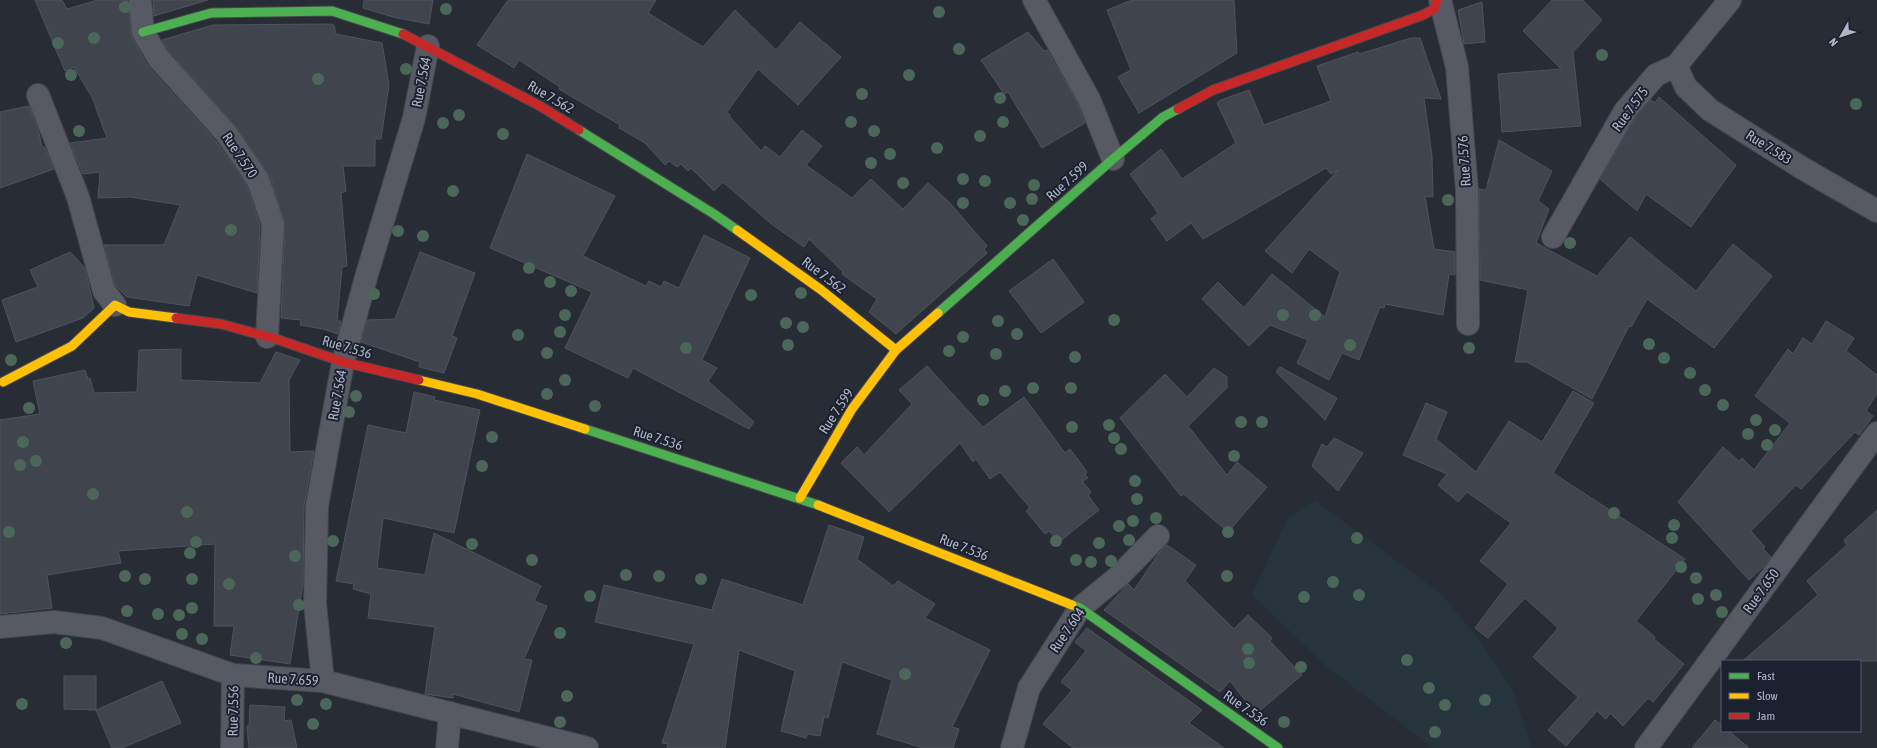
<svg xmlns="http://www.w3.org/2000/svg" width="1877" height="748" font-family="'Asap Condensed',sans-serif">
<rect width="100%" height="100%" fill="#282c35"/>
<path fill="#25353b" d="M1316 501 1440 593 1478 638 1513 691 1532 748H1433L1326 666 1252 595 1288 517Z"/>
<g fill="#40444c" stroke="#4f535d">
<path d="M35 0H62L67 9 98 0H128L131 36 148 66 216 141 247 186 260 226 257 293 197 275 189 306 127 297 115 285 104 245H164L180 205 130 197 98 198 100 172 83 174 70 143 107 138 92 97 74 67 65 71Z"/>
<path d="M153 0H208L154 16Z"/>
<path d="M364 0H433L429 24 393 17 363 8Z"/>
<path d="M508 0H656L648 13 703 47 735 10 776 50 800 22 841 57 798 105 758 69 727 112 730 115 729 116 761 151 765 146 780 157 802 130 822 146 806 165 852 198 871 179 903 209 928 183 949 202 987 246 984 249 987 253 896 334 869 312 877 299 842 274 843 272 809 239 804 247 770 223 723 182 714 191 691 168 688 171 681 164 677 167 669 161 665 165 645 143 619 128 620 125 559 89 560 87 519 60 514 68 477 45Z"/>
<path d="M1132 0H1234L1237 53 1139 113 1118 77 1131 70 1107 10Z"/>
<path d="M1552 0H1583L1602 20 1573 52 1581 126 1502 132 1498 74 1561 69 1523 31Z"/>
<path d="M1482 2 1485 42 1464 44 1458 10Z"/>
<path d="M330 24 334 25 336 34 382 43 389 85 381 139H375V166H343L346 191 341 193 347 266 342 267 337 321H341L338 334 323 329 300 325 301 320 281 318 285 224 270 176 235 125 169 52 162 40 213 25Z"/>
<path d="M1028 32 1044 51 1047 50 1078 104 1085 123 1042 148 1008 92 1004 94 981 60Z"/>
<path d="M1411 38H1420L1441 99 1424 98 1432 156 1433 197 1425 196 1434 249 1455 252V275L1449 274 1443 315 1385 304 1384 308 1380 307 1359 360 1342 353 1329 380 1297 363 1308 340 1270 325 1249 346 1202 299 1218 282 1244 308 1272 274 1325 317 1340 272 1309 249 1292 273 1265 251 1338 170 1331 174 1326 168 1203 239 1191 223 1167 241 1151 219 1158 213 1130 174 1161 149 1182 179 1236 143 1217 103 1221 100 1249 90 1264 125 1331 101 1317 66 1358 52 1359 54Z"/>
<path d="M1659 97 1736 165 1691 227 1646 194 1637 211 1600 179 1635 118 1651 100 1655 103Z"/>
<path d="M29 106 38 129 42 147H45L54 169 0 188V112Z"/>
<path d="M1499 140 1552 171 1538 201 1549 209 1536 243 1597 276 1630 237 1696 291 1733 244 1772 276 1714 348 1647 299 1631 327 1629 326 1592 399 1527 362H1515L1528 290 1480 280 1479 189 1486 190Z"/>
<path d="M527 154 615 196 583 256 646 286 649 281 661 287 664 281 679 288 704 235 750 258 702 360 717 368 708 381 754 422 749 429 633 368 628 378 565 348 592 292 490 248Z"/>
<path d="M70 252 85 268 94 308 83 318 16 342 2 300 38 287 30 270Z"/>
<path d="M420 252 475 273 452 336 457 338 444 373 419 367 420 362 361 342 367 320 395 319Z"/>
<path d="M1053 259 1084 302 1041 333 1009 291Z"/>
<path d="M1826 321 1854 338 1846 351 1877 375V393L1866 411 1873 416 1859 435 1855 432 1801 489 1796 485 1751 531 1765 547 1763 549 1771 557 1764 566 1749 580 1678 502 1723 447 1739 461 1742 458 1754 470 1790 423 1755 396 1788 349 1793 354 1803 338 1812 344Z"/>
<path d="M181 349V380L260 383 276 352 300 360 289 380 290 452 314 451 304 506 303 583 290 664 230 655 234 626H214L215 544 118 551 121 563 47 575 52 608 0 614V420L40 414 33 381 85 370 88 379 90 378 94 393 137 392 139 350Z"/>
<path d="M927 366 983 427 1024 397 1065 453 1070 449 1087 472 1085 475 1088 478 1082 481 1091 492 1088 495 1099 510 1059 542 1049 531 1045 534 1026 511 1030 508 1000 472 990 479 976 459 973 462 960 443 889 512 841 463 857 447 864 455 912 404 899 390Z"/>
<path d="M1280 367 1337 398 1325 420 1276 372Z"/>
<path d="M1214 368 1227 377V388L1188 426 1227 475 1237 462 1267 487 1228 532 1184 494 1181 496 1120 418 1165 374 1187 397Z"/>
<path d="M1573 391 1594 403 1553 473 1685 559 1636 621 1655 637 1654 639 1684 664 1653 702 1648 698 1623 726 1610 713 1606 719 1597 711 1566 746 1548 730 1578 697 1533 657 1558 628 1525 598 1488 638 1475 628 1508 584 1480 561 1511 523 1467 492 1458 502 1438 485 1447 474 1403 455 1426 403 1447 412 1436 439 1476 472 1509 421 1542 442Z"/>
<path d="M414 392 435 397 434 400 480 410 454 533 383 518 377 568 425 575 434 533 541 586 534 601 547 606 524 659 532 660 519 712 453 694V698L425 694 435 627 368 618 371 594 353 589 354 584 336 581 368 425 406 433Z"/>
<path d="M1334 438 1363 453 1338 491 1312 466 1322 444 1327 447Z"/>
<path d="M1877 510V661H1743L1818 595 1807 581 1847 545 1844 540Z"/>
<path d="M829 525 864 537 857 559 893 586 898 581 935 604 925 618 990 650 952 727 959 729 953 748H923L877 734 892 680 842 662 828 718 824 717 820 736 808 734 806 738 781 731 795 671 739 650 725 748H667L668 744 662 743 694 644 595 622 604 585 712 610 722 579 803 605Z"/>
<path d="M1167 545 1196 565 1185 581 1234 629 1248 615 1272 638 1270 641 1302 675 1256 714 1230 681 1220 692 1104 610 1128 584 1134 590 1159 553Z"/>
<path d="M1087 628 1202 710 1189 723 1224 748H1073L1043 724 1072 690 1061 682 1086 651 1075 642Z"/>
<path d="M64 676H96V710L64 709Z"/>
<path d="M162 681 181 723 122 748H112L96 710Z"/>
<path d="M250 705 285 707 284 721 291 720 297 748H249L247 726H249Z"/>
<path d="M1715 720 1722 725V731H1729L1749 748H1692Z"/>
</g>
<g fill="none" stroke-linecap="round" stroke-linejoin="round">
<g stroke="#44474e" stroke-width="24">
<g id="street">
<path d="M140 0 143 32 159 59 226 133 258 180 273 224 267 337"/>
<path d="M1034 0 1089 99 1113 159"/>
<path d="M1440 0 1457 67 1467 191 1468 324"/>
<path d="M1676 66 1686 87 1710 110 1802 168 1877 211"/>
<path d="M38 95 78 197 104 291 115 305"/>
<path d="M1553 237 1625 111 1656 75 1676 66 1730 0"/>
<path d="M0 627 54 622 102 628 233 675 323 681 587 748"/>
<path d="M323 681 315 604 317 506 343 362 367 274 414 118 428 46"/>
<path d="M232 748 233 675"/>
<path d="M447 748 450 713"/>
<path d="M1012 748 1029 688 1080 608 1119 576 1158 536"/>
<path d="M1646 748 1877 433"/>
</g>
</g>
<g stroke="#44474e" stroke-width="11">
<g id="fast">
<path d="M143 32 211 13 332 11 403 34"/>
<path d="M579 130 714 214 737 230"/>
<path d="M938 313 1113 159 1163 117 1178 109"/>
<path d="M585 429 818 505"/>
<path d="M1072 605 1080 608 1278 748"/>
</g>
</g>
<g stroke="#44474e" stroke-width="11">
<g id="slow">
<path d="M737 230 820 289 896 350"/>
<path d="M419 380 477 394 585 429"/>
<path d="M3 382 72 346 115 305 129 312 176 318"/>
<path d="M800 498 852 409 896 350 938 313"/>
<path d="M818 505 1072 605"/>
</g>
</g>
<g stroke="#44474e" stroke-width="11">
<g id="jam">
<path d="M403 34 540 106 579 130"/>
<path d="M1178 109 1213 90 1423 15 1434 9 1437 0"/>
<path d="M176 318 221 324 276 339 343 362 419 380"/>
</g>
</g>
<use href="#street" stroke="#575a63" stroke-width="22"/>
<use href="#fast" stroke="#4caf50" stroke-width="9"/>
<use href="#slow" stroke="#ffc107" stroke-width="9"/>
<use href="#jam" stroke="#c62828" stroke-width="9"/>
</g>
<g fill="#4b675a">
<circle cx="125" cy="7" r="6"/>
<circle cx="446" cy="9" r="6"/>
<circle cx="939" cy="12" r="6"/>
<circle cx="94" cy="38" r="6"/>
<circle cx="58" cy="43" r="6"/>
<circle cx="959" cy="49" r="6"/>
<circle cx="1602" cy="55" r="6"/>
<circle cx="406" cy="69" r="6"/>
<circle cx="71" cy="75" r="6"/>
<circle cx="909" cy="75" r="6"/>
<circle cx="318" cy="79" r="6"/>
<circle cx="862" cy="94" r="6"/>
<circle cx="1000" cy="98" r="6"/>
<circle cx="1856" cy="104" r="6"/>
<circle cx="459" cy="115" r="6"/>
<circle cx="851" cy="122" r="6"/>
<circle cx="1003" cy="122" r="6"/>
<circle cx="443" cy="123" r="6"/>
<circle cx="79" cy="131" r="6"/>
<circle cx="874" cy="131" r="6"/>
<circle cx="503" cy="134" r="6"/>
<circle cx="980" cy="136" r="6"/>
<circle cx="937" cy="148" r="6"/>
<circle cx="890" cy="154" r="6"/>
<circle cx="871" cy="163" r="6"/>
<circle cx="963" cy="179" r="6"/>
<circle cx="985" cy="181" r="6"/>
<circle cx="903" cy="183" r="6"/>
<circle cx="1034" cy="185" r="6"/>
<circle cx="453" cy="191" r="6"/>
<circle cx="1032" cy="199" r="6"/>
<circle cx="1448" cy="200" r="6"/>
<circle cx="963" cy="203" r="6"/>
<circle cx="1010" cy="203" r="6"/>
<circle cx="1023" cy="220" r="6"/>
<circle cx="231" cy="230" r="6"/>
<circle cx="398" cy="231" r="6"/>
<circle cx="423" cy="236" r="6"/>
<circle cx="1570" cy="243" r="6"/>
<circle cx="529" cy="268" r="6"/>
<circle cx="550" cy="282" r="6"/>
<circle cx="571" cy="291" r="6"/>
<circle cx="801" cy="293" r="6"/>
<circle cx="374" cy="294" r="6"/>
<circle cx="751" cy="295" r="6"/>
<circle cx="565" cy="315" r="6"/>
<circle cx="1283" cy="315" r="6"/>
<circle cx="1315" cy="315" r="6"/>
<circle cx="1114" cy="320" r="6"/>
<circle cx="998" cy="321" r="6"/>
<circle cx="786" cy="323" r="6"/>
<circle cx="803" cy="327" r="6"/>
<circle cx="560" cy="332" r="6"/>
<circle cx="1017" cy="334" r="6"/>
<circle cx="518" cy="335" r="6"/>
<circle cx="963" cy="337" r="6"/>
<circle cx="1649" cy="344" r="6"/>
<circle cx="788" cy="345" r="6"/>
<circle cx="1350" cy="345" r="6"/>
<circle cx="686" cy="348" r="6"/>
<circle cx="1469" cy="348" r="6"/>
<circle cx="949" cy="351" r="6"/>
<circle cx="547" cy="353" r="6"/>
<circle cx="996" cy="354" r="6"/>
<circle cx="1075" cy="357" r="6"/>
<circle cx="1664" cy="358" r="6"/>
<circle cx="11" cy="360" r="6"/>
<circle cx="1690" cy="373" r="6"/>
<circle cx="565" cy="380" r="6"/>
<circle cx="1033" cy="388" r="6"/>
<circle cx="1071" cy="388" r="6"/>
<circle cx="1705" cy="390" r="6"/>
<circle cx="1005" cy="391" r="6"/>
<circle cx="547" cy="394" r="6"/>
<circle cx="356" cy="396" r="6"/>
<circle cx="983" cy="400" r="6"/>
<circle cx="1723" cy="405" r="6"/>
<circle cx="595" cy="406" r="6"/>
<circle cx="29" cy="408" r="6"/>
<circle cx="349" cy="412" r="6"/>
<circle cx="1756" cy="420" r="6"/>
<circle cx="1241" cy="422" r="6"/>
<circle cx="1262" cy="422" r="6"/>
<circle cx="1109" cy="425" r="6"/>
<circle cx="1072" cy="427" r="6"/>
<circle cx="1775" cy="430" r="6"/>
<circle cx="1748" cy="434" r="6"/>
<circle cx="492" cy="437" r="6"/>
<circle cx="1114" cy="438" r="6"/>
<circle cx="23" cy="442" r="6"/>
<circle cx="1767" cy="445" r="6"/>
<circle cx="1121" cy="449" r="6"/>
<circle cx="1234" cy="456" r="6"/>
<circle cx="36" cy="461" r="6"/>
<circle cx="20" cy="465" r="6"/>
<circle cx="482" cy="466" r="6"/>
<circle cx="1135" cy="481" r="6"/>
<circle cx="93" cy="494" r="6"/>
<circle cx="1137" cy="499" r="6"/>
<circle cx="187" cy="512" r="6"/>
<circle cx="1614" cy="513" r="6"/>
<circle cx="1156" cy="518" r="6"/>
<circle cx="1133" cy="521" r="6"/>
<circle cx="1674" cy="525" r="6"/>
<circle cx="1119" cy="526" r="6"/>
<circle cx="9" cy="532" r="6"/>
<circle cx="1228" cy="532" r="6"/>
<circle cx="1357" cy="538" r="6"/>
<circle cx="1672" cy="538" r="6"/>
<circle cx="1129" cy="540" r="6"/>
<circle cx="333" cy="541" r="6"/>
<circle cx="1056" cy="541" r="6"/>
<circle cx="196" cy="542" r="6"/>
<circle cx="1099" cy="543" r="6"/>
<circle cx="472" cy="544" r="6"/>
<circle cx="190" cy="553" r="6"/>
<circle cx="295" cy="556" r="6"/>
<circle cx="532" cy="560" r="6"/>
<circle cx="1076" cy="560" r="6"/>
<circle cx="1111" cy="561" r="6"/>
<circle cx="1091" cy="562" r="6"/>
<circle cx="1681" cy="567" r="6"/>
<circle cx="626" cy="575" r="6"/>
<circle cx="125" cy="576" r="6"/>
<circle cx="659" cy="576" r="6"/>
<circle cx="1227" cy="576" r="6"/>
<circle cx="1696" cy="578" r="6"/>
<circle cx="145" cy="579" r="6"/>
<circle cx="192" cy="579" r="6"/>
<circle cx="701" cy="579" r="6"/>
<circle cx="1333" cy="582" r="6"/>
<circle cx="229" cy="584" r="6"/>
<circle cx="1359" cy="595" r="6"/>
<circle cx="1716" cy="595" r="6"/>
<circle cx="590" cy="596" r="6"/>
<circle cx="1304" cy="597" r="6"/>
<circle cx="1698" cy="599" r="6"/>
<circle cx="299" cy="605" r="6"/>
<circle cx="192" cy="608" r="6"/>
<circle cx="127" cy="611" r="6"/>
<circle cx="1722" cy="612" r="6"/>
<circle cx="158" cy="614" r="6"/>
<circle cx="179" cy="615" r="6"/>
<circle cx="560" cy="633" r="6"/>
<circle cx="182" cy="634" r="6"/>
<circle cx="202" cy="639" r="6"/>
<circle cx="66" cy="643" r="6"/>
<circle cx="1248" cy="649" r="6"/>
<circle cx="256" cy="658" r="6"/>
<circle cx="1407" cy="660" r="6"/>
<circle cx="1249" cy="663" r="6"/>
<circle cx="1301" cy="667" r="6"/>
<circle cx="905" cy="674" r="6"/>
<circle cx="1429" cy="688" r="6"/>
<circle cx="567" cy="696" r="6"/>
<circle cx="297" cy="700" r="6"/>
<circle cx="1485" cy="700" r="6"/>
<circle cx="22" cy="704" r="6"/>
<circle cx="326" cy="704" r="6"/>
<circle cx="1445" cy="705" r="6"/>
<circle cx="560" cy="722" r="6"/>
<circle cx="1284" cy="722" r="6"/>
<circle cx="313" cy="724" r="6"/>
<circle cx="1435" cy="732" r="6"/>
</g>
<g text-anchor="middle" stroke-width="4" stroke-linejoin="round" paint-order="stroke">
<g font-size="14" fill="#b0b6c7" stroke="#1b212f">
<text transform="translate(421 82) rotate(-79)" y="5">Rue 7.564</text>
<text transform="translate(551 97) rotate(30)" y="5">Rue 7.562</text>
<text transform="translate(1630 109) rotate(-54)" y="5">Rue 7.575</text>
<text transform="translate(1769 147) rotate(32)" y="5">Rue 7.583</text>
<text transform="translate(240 155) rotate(56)" y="5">Rue 7.570</text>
<text transform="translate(1464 161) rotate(-94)" y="5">Rue 7.576</text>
<text transform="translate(1067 181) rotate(-42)" y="5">Rue 7.599</text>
<text transform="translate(824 275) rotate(37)" y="5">Rue 7.562</text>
<text transform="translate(347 347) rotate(16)" y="5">Rue 7.536</text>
<text transform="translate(337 395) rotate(-80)" y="5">Rue 7.564</text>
<text transform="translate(836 411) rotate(-57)" y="5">Rue 7.599</text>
<text transform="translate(658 438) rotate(18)" y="5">Rue 7.536</text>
<text transform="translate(964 547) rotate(21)" y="5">Rue 7.536</text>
<text transform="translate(1761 591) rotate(-54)" y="5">Rue 7.650</text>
<text transform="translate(1067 630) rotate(-56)" y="5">Rue 7.604</text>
<text transform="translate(293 679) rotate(4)" y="5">Rue 7.659</text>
<text transform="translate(1246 708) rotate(35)" y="5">Rue 7.536</text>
<text transform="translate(233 711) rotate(-89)" y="5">Rue 7.556</text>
</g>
</g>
<rect x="1721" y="660" width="140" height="72" fill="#1b212f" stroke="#575d6c"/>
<rect x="1729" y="673" width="20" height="6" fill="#4caf50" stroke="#575d6c"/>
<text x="1757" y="680" font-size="12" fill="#b0b6c7">Fast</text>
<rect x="1729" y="693" width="20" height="6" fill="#ffc107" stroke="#575d6c"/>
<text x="1757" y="700" font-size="12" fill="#b0b6c7">Slow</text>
<rect x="1729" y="713" width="20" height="6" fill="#c62828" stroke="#575d6c"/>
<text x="1757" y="720" font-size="12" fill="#b0b6c7">Jam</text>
<g transform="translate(1841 36) rotate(231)" stroke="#1b212f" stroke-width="3" paint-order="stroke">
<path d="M0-3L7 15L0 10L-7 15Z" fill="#b0b6c7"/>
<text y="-6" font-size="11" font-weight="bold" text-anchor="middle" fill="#b0b6c7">N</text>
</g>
</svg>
